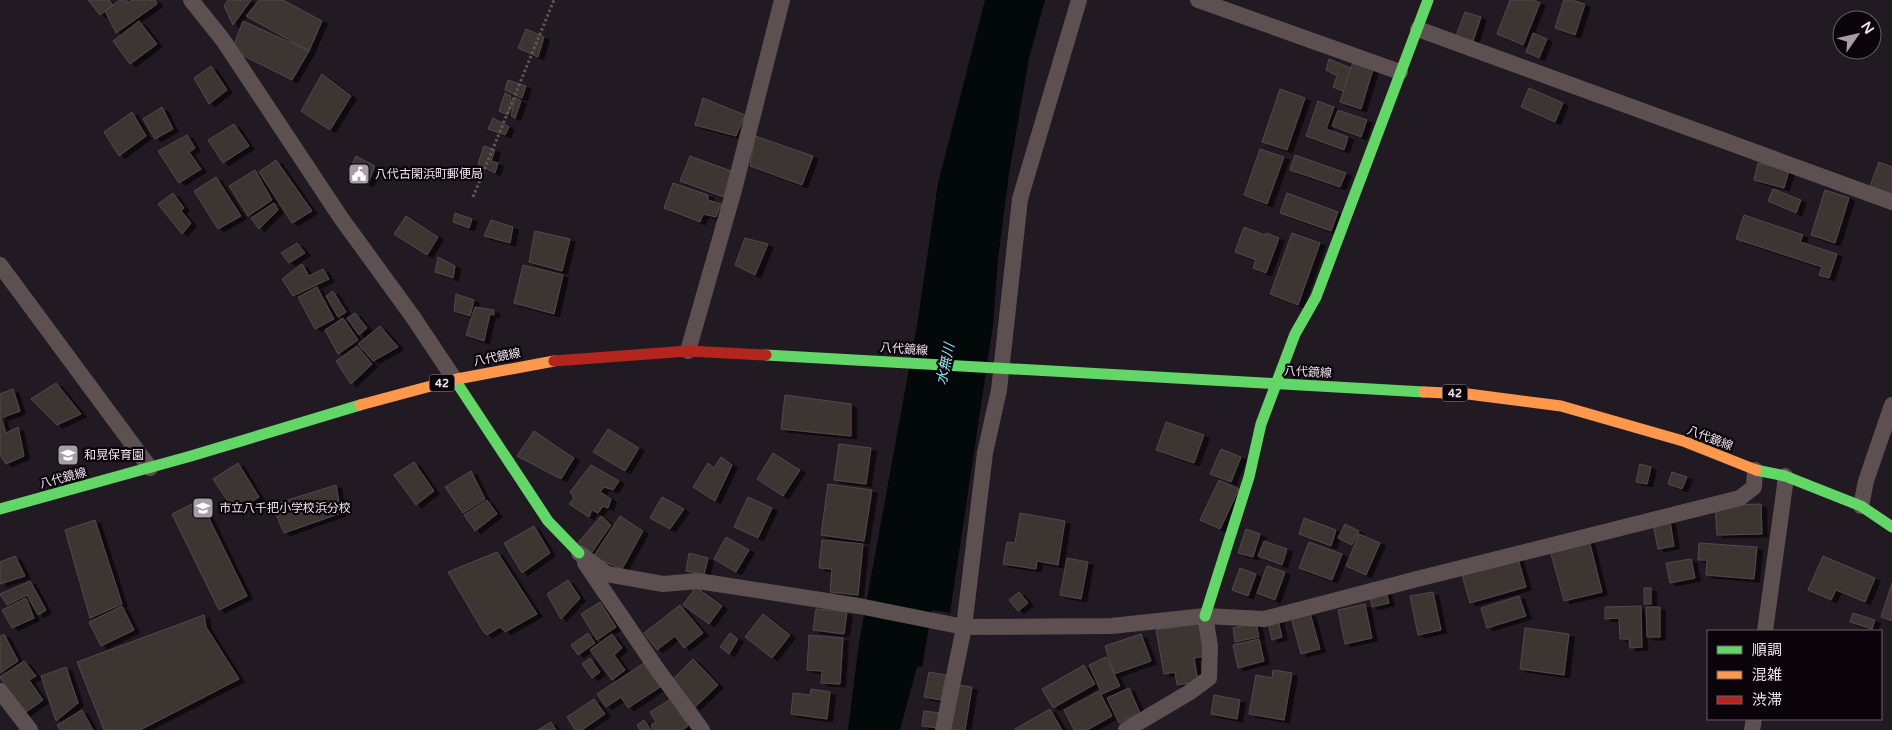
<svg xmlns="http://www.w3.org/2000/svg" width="1892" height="730" font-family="'Varela Round','Noto Sans JP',sans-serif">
<defs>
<filter id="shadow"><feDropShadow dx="5.5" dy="3" stdDeviation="0" flood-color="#0009"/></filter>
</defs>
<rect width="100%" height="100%" fill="#221a22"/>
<path fill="#030809" d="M985 0H1045L1029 58 1009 174 998 259 993 325 950 613 932 610 922 667H917L900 730H848L859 643 918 319 938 183Z"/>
<g fill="#3e3433" stroke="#51494b" filter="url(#shadow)">
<path d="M88 0H109L113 5 100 15Z"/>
<path d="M120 0H126L128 3 132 0H155L157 4 116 33 105 11Z"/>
<path d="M228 0H251L233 25 224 6Z"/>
<path d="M259 0H283L322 21 309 51 246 16Z"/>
<path d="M1510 0H1533L1540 3 1523 45 1497 34Z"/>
<path d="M1564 0H1571L1585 4 1575 35 1555 28Z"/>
<path d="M1465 12 1481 17 1472 44 1455 38Z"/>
<path d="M139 21 157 44 130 64 113 41Z"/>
<path d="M243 21 309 51 292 80 232 50Z"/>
<path d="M526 29 544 37 538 57 518 48Z"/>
<path d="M1533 33 1547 39 1539 58 1526 52Z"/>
<path d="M1329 59 1358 71 1350 94 1333 87 1337 76 1326 70Z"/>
<path d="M1353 62 1373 69 1361 109 1340 102Z"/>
<path d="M211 66 227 90 209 104 194 78Z"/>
<path d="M322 74 351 96 330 130 301 111Z"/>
<path d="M508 80 526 86 522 98 505 90Z"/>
<path d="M1529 88 1563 103 1555 122 1521 107Z"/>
<path d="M1280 89 1305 98 1287 150 1262 142Z"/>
<path d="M505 93 511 96 510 100 514 101 508 115 499 111Z"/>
<path d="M515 97 521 101 515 118 511 116Z"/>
<path d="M703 98 745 115 736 136 695 125Z"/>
<path d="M1318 101 1334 107 1326 129 1348 137 1344 150 1306 136Z"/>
<path d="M162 107 173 129 155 139 143 119Z"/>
<path d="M1338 110 1367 120 1361 137 1332 126Z"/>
<path d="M132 112 146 136 119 156 104 132Z"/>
<path d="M493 118 509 127 505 135 488 129Z"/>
<path d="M234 124 249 146 223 163 208 140Z"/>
<path d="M187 135 195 148 189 152 201 169 179 183 158 151Z"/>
<path d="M755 136 813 156 802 185 750 166Z"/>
<path d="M484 146 495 150 491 161 498 163 495 173 478 164Z"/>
<path d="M1260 149 1284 157 1267 204 1244 195Z"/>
<path d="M1295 155 1346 173 1340 187 1290 170Z"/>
<path d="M356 156 375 166 368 184 348 172Z"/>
<path d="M690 156 731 171 723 197 680 181Z"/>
<path d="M276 160 312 211 292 223 259 172Z"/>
<path d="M1879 162 1892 167V194L1870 186Z"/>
<path d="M1758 163 1789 170 1784 188 1754 180Z"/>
<path d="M255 170 272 200 248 216 229 186Z"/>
<path d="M216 177 241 216 218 229 194 191Z"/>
<path d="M673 183 708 195V200L721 204 716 217 703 214 700 222 664 208Z"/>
<path d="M1773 189 1801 200 1796 213 1768 201Z"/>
<path d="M1825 190 1849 198 1835 243 1811 235Z"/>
<path d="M173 193 184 208 181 211 191 223 182 234 158 204Z"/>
<path d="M1287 193 1338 212 1331 231 1280 213Z"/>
<path d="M274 203 278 210 259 229 251 218Z"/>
<path d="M455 213 472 219 469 228 453 222Z"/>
<path d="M1744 215 1803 235 1800 242 1837 254 1829 278 1819 275 1822 267 1736 239Z"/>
<path d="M406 216 438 237 427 255 394 234Z"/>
<path d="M491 220 513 227 510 243 484 236Z"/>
<path d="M1244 227 1265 235 1266 233 1279 238 1266 273 1253 268 1256 260 1235 252Z"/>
<path d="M535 231 570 239 562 271 529 262Z"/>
<path d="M1292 233 1320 243 1298 305 1270 294Z"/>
<path d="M745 238 768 244 755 275 735 265Z"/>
<path d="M297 243 305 253 289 263 281 253Z"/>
<path d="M438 257 455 266 453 278 435 272Z"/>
<path d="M302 264 309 276 323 269 329 279 293 296 282 279Z"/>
<path d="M523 265 563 275 554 314 514 303Z"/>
<path d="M317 287 334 319 315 329 298 297Z"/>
<path d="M333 291 346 312 338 317 326 296Z"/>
<path d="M456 294 474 300 470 316 454 311Z"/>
<path d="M475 307 494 310V315L490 314 484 341 466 335Z"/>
<path d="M355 313 367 328 359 335 347 318Z"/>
<path d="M343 318 358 340 338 354 325 330Z"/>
<path d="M380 326 398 347 373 361 358 344Z"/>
<path d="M357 346 372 364 351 384 336 361Z"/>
<path d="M56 383 81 414 57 425 31 399Z"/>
<path d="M13 389 20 411 1 418 6 433 18 427 24 456 6 464 0 455V394Z"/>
<path d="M785 395 851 404V436L781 429Z"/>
<path d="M1166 422 1204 435 1194 463 1156 450Z"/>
<path d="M608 429 639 448 625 471 593 452Z"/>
<path d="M534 431 574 458 561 479 517 456Z"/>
<path d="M839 444 871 448 866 484 834 480Z"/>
<path d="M1221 449 1241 457 1231 482 1210 474Z"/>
<path d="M773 453 800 470 783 496 757 479Z"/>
<path d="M721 457 732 465 715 501 693 487 708 463 714 468Z"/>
<path d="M414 462 434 491 416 505 394 475Z"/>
<path d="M238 463 259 497 235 512 213 479Z"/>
<path d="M1640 464 1651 467 1647 484 1636 482Z"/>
<path d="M591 465 619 481 613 490 604 487 600 492 611 499 608 508 603 506 598 513 592 510 589 517 569 504 574 498 570 492Z"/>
<path d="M471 471 485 499 463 513 445 487Z"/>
<path d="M1672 472 1687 477 1682 489 1668 484Z"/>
<path d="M1219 480 1239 489 1220 529 1200 520Z"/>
<path d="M828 484 872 490 864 541 821 535Z"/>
<path d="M336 485 341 513 284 533 272 505Z"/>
<path d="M662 497 684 509 670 529 650 518Z"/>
<path d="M748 497 772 508 758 538 734 527Z"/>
<path d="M200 500 247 596 219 610 172 514Z"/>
<path d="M487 500 497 514 475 531 464 515Z"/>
<path d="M1761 504 1762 534 1717 535 1715 505Z"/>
<path d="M1020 513 1065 521 1058 565 1037 561 1036 569 1003 564 1007 542 1015 543Z"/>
<path d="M601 516 611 525 590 555 576 545Z"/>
<path d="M620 516 643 531 622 569 593 557Z"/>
<path d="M1304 518 1336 530 1331 546 1299 534Z"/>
<path d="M95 520 122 604 90 618 65 530Z"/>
<path d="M1670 521 1674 546 1658 549 1653 524Z"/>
<path d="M1345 524 1359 531 1352 545 1338 538Z"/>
<path d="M534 526 550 553 522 573 504 543Z"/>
<path d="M1246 529 1260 534 1253 557 1238 553Z"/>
<path d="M1359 534 1380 543 1366 575 1346 566Z"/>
<path d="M726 537 749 550 736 572 714 559Z"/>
<path d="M822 540 863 544 858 595 830 592 832 569 819 568Z"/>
<path d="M1589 540 1602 592 1564 601 1550 550Z"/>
<path d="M1264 541 1287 549 1282 565 1258 556Z"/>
<path d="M1309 542 1342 554 1332 580 1299 568Z"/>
<path d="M1699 543 1757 547 1754 579 1706 575 1707 560H1698Z"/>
<path d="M497 552 537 614 505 632 500 627 487 635 483 631 448 572Z"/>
<path d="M1516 552 1526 587 1470 603 1460 568Z"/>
<path d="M689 553 708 558 704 575 686 571Z"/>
<path d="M15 556 25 576 0 584V562Z"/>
<path d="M1823 556 1875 578 1865 602 1836 590 1831 600 1808 590Z"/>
<path d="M1067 558 1088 562 1081 599 1060 595Z"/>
<path d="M1691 559 1695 578 1670 583 1666 563Z"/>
<path d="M1267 566 1285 572 1275 600 1257 593Z"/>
<path d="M1240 568 1256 574 1248 596 1232 590Z"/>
<path d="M568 580 580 598 561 619 547 594Z"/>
<path d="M30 581 46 610 38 615 27 595 7 605 0 594Z"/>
<path d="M1892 583V621L1881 617Z"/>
<path d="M696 587 722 606 709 624 683 605Z"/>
<path d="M1385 588 1389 603 1372 607 1369 592Z"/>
<rect x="1644" y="588" width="7" height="16"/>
<path d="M1019 592 1028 603 1018 611 1009 600Z"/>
<path d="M1433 592 1441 630 1418 635 1410 596Z"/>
<path d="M1519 596 1526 616 1487 628 1481 608Z"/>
<path d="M26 598 34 618 12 628 2 610Z"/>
<path d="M600 602 616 627 597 640 581 614Z"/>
<path d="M1365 604 1372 638 1345 644 1338 610Z"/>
<path d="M680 605 703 633 684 648 675 636 657 650 644 633Z"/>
<path d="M122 606 134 630 101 646 89 622Z"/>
<path d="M1641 606 1642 647 1630 648 1629 639H1620L1619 618 1605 619V607Z"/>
<path d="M1646 607H1660V637H1647Z"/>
<path d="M816 609 847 612 844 634 813 630Z"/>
<path d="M1310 613 1320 649 1301 654 1291 617Z"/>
<path d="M1853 613 1875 620 1872 629 1850 622Z"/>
<path d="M763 614 790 635 772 658 745 637Z"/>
<path d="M204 615 206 627 239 679 140 730H104L77 662Z"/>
<path d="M1278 620 1282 637 1272 640 1268 622Z"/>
<path d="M1199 623 1205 656 1194 658 1198 682 1177 685 1175 672 1164 674 1156 630Z"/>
<path d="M1256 623 1259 637 1235 642 1233 628Z"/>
<path d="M1525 628 1569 634 1564 675 1520 669Z"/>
<path d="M588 633 595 643 578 655 571 645Z"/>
<path d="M730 633 738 639 729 654 720 647Z"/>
<path d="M4 634 18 661 0 673V636Z"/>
<path d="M612 634 622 648 614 655 625 670 612 680 590 650Z"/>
<path d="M1141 634 1151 661 1114 674 1105 646Z"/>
<path d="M809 635 843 638 840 684 821 683 822 671 807 670Z"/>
<path d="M1259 639 1264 661 1238 668 1233 645Z"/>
<path d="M1106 657 1120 686 1102 694 1089 665Z"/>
<path d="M590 658 600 672 592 678 582 664Z"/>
<path d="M693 659 718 685 695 707 671 681Z"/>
<path d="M24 661 36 676 29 680 43 700 22 715 0 677Z"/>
<path d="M644 663 660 687 628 708 621 697 606 707 597 694Z"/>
<path d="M1084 665 1095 684 1053 708 1042 689Z"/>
<path d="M66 667 78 703 56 721 41 676Z"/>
<path d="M1273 670 1292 673 1284 720 1249 714 1256 675 1272 678Z"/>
<path d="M929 672 946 675 941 700 924 697Z"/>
<path d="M958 685 972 687 965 730H950Z"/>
<path d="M1129 688 1140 713 1119 723 1107 698Z"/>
<path d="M811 689 830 692 827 719 791 714 793 693 810 695Z"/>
<path d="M1099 691 1112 716 1087 730H1074L1064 710Z"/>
<path d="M1214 695 1240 700 1237 719 1211 714Z"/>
<path d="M594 699 605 714 582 730H575L567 717Z"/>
<path d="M671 699 688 726 682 730H653L651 725 656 722 650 712Z"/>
<path d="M1050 709 1062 730H1015V729Z"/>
<path d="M82 710 93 730H60L57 725Z"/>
<path d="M924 711 941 713 939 728 922 726Z"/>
<path d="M644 720 651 730H640L637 725Z"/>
<path d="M551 722 556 730H538Z"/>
</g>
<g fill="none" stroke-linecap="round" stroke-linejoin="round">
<path stroke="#605658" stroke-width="3" stroke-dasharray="2.5 2.5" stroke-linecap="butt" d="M473 197 554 0"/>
<g stroke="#5d5050" stroke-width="16">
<path d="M191 0 223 40 341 218 413 317 455 380"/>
<path d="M1198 0 1400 72"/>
<path d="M1418 29 1892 202"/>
<path d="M0 265 150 468"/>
<path d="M688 351 734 190 782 0"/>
<path d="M1861 506 1866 481 1892 405"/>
<path d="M579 553 607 574 663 584 698 581 859 606 964 627 1111 626 1205 616 1264 619 1417 579 1740 498 1754 487 1755 470"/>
<path d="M585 563 657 669 702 730"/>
<path d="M1765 631 1785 485V476"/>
<path d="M0 691 30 730"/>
<path d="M943 730 964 627 985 453 999 390 1020 199 1079 0"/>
<path d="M1126 730 1190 692 1209 678 1210 646 1205 616"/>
<path d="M1752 730 1754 719"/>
</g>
<g stroke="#63d668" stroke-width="11">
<path d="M766 355 1424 392"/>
<path d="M455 380 548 521 579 553"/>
<path d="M1756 470 1785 476 1861 506 1892 527"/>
<path d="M0 509 191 456 360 405"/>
<path d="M1205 616 1249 477 1261 424 1295 334 1316 297 1428 0"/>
</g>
<g stroke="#ff974d" stroke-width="11">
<path d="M1424 392 1468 394 1561 406 1683 441 1756 470"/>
<path d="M360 405 457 379 554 361"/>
</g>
<path stroke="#b3261e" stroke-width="11" d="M554 361 688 351 766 355"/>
</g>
<defs>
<g id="civic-square" transform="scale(1.125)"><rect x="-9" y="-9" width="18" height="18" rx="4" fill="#a79da7" stroke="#0b050b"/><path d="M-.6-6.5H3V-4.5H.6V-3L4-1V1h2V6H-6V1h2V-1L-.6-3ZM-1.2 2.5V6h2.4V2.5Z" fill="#fff"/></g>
<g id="school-square" transform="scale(1.125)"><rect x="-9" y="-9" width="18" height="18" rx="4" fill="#a79da7" stroke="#0b050b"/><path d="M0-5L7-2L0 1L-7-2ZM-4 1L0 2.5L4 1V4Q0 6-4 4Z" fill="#fff"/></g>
</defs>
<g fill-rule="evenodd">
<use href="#civic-square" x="359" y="174"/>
<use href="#school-square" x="68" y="455"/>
<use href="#school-square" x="203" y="508"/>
</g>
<g text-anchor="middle" stroke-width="4.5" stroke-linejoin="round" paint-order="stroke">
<g fill="#0b050b" stroke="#aba1ab" stroke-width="1">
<rect x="429.5" y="374.5" width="25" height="17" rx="4"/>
<rect x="1442.5" y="384.5" width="25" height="17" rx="4"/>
</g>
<g font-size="11" font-weight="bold" fill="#efe4ef">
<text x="442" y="387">42</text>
<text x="1455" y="397">42</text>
</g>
<g font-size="12" fill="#efe4ef" stroke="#0b050b" text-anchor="start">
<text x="375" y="178">八代古閑浜町郵便局</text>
<text x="84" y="459">和晃保育園</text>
<text x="219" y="512">市立八千把小学校浜分校</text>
</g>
<g font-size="12" fill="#efe4ef" stroke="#0b050b">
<text transform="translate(904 349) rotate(4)" y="4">八代鏡線</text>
<text transform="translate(497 357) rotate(-11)" y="4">八代鏡線</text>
<text transform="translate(1308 372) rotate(3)" y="4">八代鏡線</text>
<text transform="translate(1710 438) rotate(21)" y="4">八代鏡線</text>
<text transform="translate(63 478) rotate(-15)" y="4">八代鏡線</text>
</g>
<g font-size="14" font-style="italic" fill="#89e9ef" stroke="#0b050b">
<text transform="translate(945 364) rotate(-78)" y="5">水無川</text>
</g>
</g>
<rect x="1707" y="630" width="175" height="90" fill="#0b050b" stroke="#665e66"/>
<rect x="1717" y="646" width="25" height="8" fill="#63d668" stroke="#665e66"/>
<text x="1752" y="655" font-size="15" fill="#efe4ef">順調</text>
<rect x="1717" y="671" width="25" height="8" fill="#ff974d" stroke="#665e66"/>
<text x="1752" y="680" font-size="15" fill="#efe4ef">混雑</text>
<rect x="1717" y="696" width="25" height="8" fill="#b3261e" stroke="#665e66"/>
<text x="1752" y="705" font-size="15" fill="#efe4ef">渋滞</text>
<g transform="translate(1857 35) rotate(56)"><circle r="24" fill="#0b050b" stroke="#665e66"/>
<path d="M0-4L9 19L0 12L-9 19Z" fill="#a79da7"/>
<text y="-8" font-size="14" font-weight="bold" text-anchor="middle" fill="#efe4ef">N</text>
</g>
</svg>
